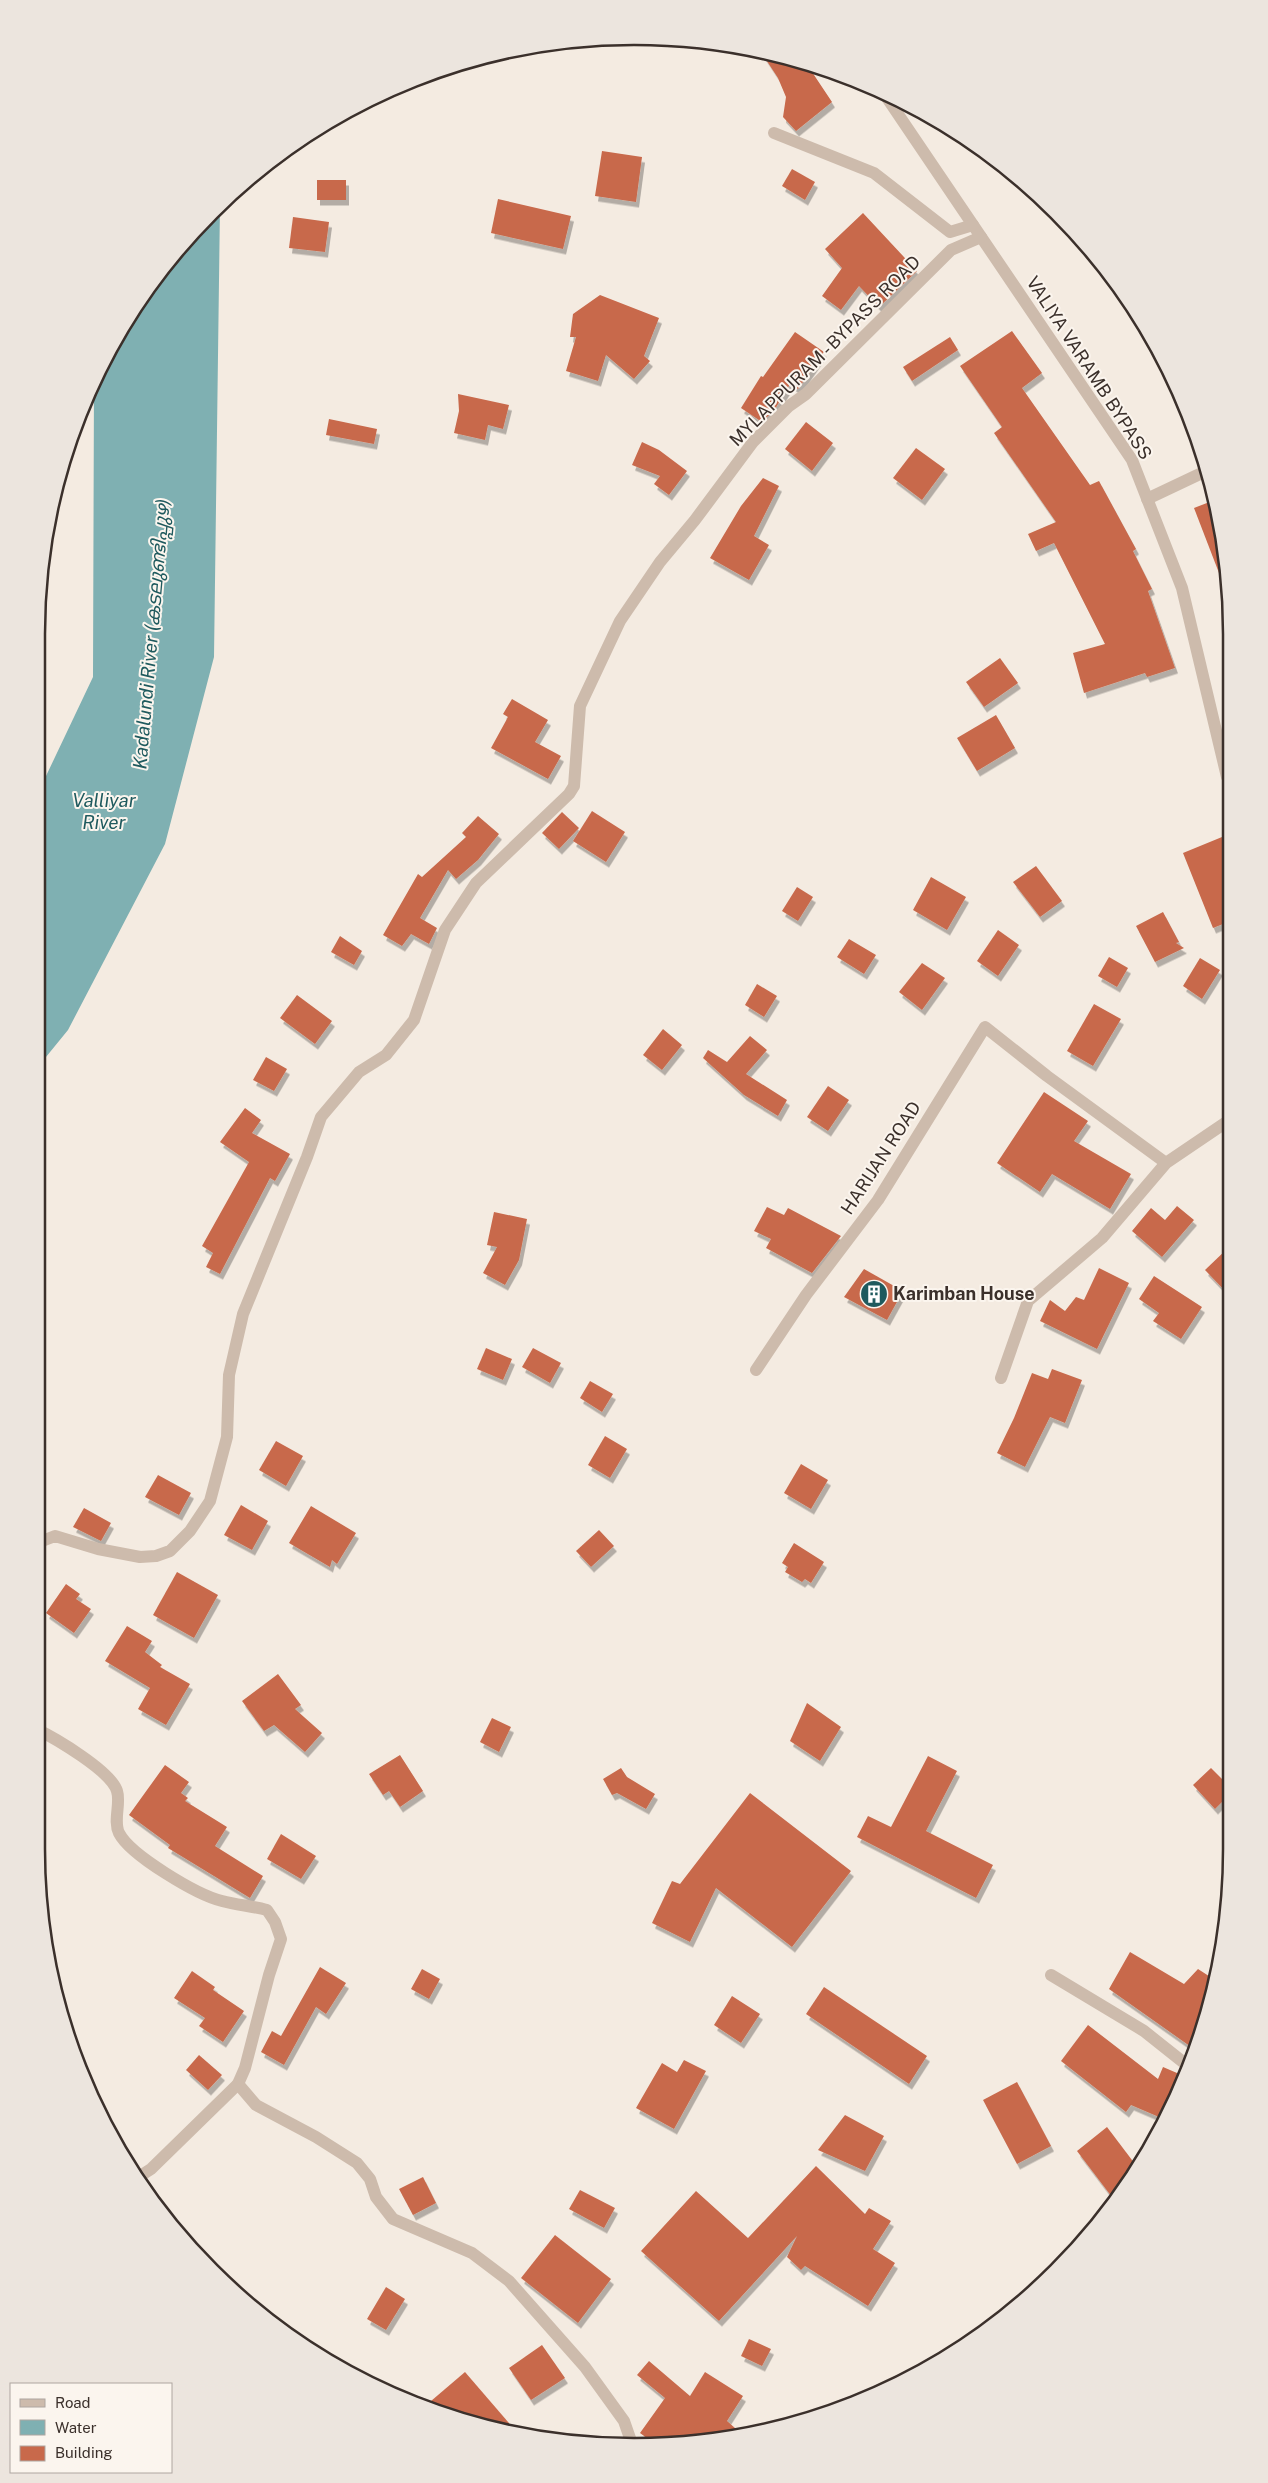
<svg xmlns="http://www.w3.org/2000/svg" width="1268" height="2483" font-family="'Public Sans','Noto Sans Malayalam',sans-serif">
<defs>
<filter id="shadow"><feDropShadow dx="3" dy="5.5" stdDeviation="0" flood-color="#0004"/></filter>
</defs>
<rect width="100%" height="100%" fill="#f4ebe1"/>
<path fill="#7fb0b2" d="M220 205 214 657 165 844 68 1030 37 1068V795L93 677 94 379 98 370 160 270Z"/>
<g fill="#c8694b" filter="url(#shadow)">
<path d="M761 52 788 57 806 63 832 102 796 131 783 117 786 97 778 78Z"/>
<path d="M602 151 642 157 636 202 595 196Z"/>
<path d="M792 169 815 182 805 200 782 186Z"/>
<rect x="317" y="180" width="29" height="20"/>
<path d="M498 199 571 216 563 249 491 233Z"/>
<path d="M863 213 917 271 879 307 859 286 841 310 822 296 842 268 825 249Z"/>
<path d="M293 217 329 222 325 252 289 248Z"/>
<path d="M600 295 659 318 644 356 650 361 634 379 606 355 598 381 566 371 576 337H570L573 314Z"/>
<path d="M1012 331 1042 373 1022 388 1090 485 1099 481 1136 549 1133 551 1152 589 1148 591 1175 668 1147 677 1145 673 1084 693 1073 653 1105 644 1054 543 1036 551 1028 534 1056 522 994 433 1002 427 960 366Z"/>
<path d="M795 332 824 352 798 389 790 384 775 409 762 422 741 408 761 376 763 377Z"/>
<path d="M950 337 958 350 912 381 903 367Z"/>
<path d="M458 394 509 405 503 429 488 425 485 440 454 433 459 411Z"/>
<path d="M329 419 377 429 374 444 326 435Z"/>
<path d="M806 422 833 443 812 471 785 449Z"/>
<path d="M642 442 659 450 687 471 669 495 654 484 660 476 632 465Z"/>
<path d="M916 448 945 469 922 500 893 478Z"/>
<path d="M763 478 779 486 754 536 769 545 749 580 710 558 741 506Z"/>
<path d="M1212 501 1227 556V571L1219 573 1194 508Z"/>
<path d="M1000 658 1018 683 984 707 966 682Z"/>
<path d="M512 699 548 720 535 742 561 756 548 779 491 748 508 717 503 714Z"/>
<path d="M996 715 1015 748 977 771 957 738Z"/>
<path d="M592 811 625 832 606 862 573 841Z"/>
<path d="M562 812 579 828 559 849 542 833Z"/>
<path d="M478 816 499 834 478 860 456 879 448 870 420 918 437 928 429 944 411 934 402 946 383 935 418 874 422 877 466 837 462 833Z"/>
<path d="M1222 837 1227 851 1228 922 1213 928 1183 853Z"/>
<path d="M1036 866 1062 901 1040 917 1013 882Z"/>
<path d="M931 877 966 897 947 930 913 910Z"/>
<path d="M797 887 813 897 798 921 782 911Z"/>
<path d="M1163 912 1179 942 1176 943 1184 948 1155 962 1136 926Z"/>
<path d="M998 930 1019 945 998 976 977 961Z"/>
<path d="M340 936 362 951 354 965 331 952Z"/>
<path d="M849 939 876 955 864 974 837 957Z"/>
<path d="M1109 957 1128 968 1117 987 1098 976Z"/>
<path d="M1200 958 1220 970 1202 999 1183 986Z"/>
<path d="M922 963 945 978 922 1010 899 992Z"/>
<path d="M757 984 777 996 764 1017 745 1005Z"/>
<path d="M297 995 332 1021 315 1044 280 1018Z"/>
<path d="M1094 1004 1121 1019 1093 1066 1067 1051Z"/>
<path d="M663 1029 682 1045 662 1070 643 1055Z"/>
<path d="M750 1036 767 1050 746 1074 787 1100 778 1116 744 1095 703 1058 708 1050 727 1062Z"/>
<path d="M266 1057 287 1069 274 1091 253 1080Z"/>
<path d="M828 1086 849 1100 828 1131 807 1117Z"/>
<path d="M1044 1092 1088 1121 1074 1141 1131 1174 1110 1209 1052 1174 1040 1192 997 1163Z"/>
<path d="M245 1108 261 1120 252 1133 290 1154 275 1181 270 1178 220 1274 206 1267 213 1253 202 1246 249 1162 220 1142Z"/>
<path d="M1177 1206 1194 1220 1162 1257 1132 1231 1151 1208 1165 1220Z"/>
<path d="M767 1207 784 1215 788 1208 841 1236 812 1273 766 1248 771 1239 754 1231Z"/>
<path d="M494 1212 527 1219 519 1260 505 1285 483 1273 497 1247 487 1245Z"/>
<path d="M1229 1247V1295L1205 1270Z"/>
<path d="M1099 1268 1129 1283 1097 1349 1040 1321 1050 1300 1065 1311 1076 1297 1084 1300Z"/>
<path d="M864 1269 903 1291 887 1320 844 1297Z"/>
<path d="M1154 1276 1202 1307 1181 1339 1153 1321 1159 1313 1139 1299Z"/>
<path d="M486 1348 512 1359 503 1380 477 1369Z"/>
<path d="M533 1348 561 1363 550 1383 522 1367Z"/>
<path d="M1052 1369 1082 1380 1065 1423 1050 1417 1025 1467 997 1453 1014 1418 1032 1373 1048 1379Z"/>
<path d="M590 1381 613 1394 602 1412 580 1398Z"/>
<path d="M605 1436 627 1449 610 1478 588 1465Z"/>
<path d="M276 1441 303 1456 286 1486 259 1470Z"/>
<path d="M801 1464 828 1480 811 1509 784 1493Z"/>
<path d="M158 1475 191 1493 179 1515 145 1497Z"/>
<path d="M241 1505 268 1521 252 1550 224 1535Z"/>
<path d="M311 1506 356 1533 337 1564 332 1560 330 1567 289 1543Z"/>
<path d="M84 1508 111 1523 101 1541 73 1527Z"/>
<path d="M599 1530 614 1546 591 1567 576 1551Z"/>
<path d="M794 1543 824 1562 811 1583 805 1579 802 1582 785 1572 788 1567 782 1563Z"/>
<path d="M177 1572 218 1595 194 1638 153 1615Z"/>
<path d="M66 1584 80 1594 76 1599 91 1609 74 1633 46 1613Z"/>
<path d="M127 1626 152 1641 145 1652 162 1665 160 1667 190 1684 166 1725 138 1709 150 1688 105 1661Z"/>
<path d="M278 1674 301 1705 295 1709 322 1733 305 1752 274 1725 264 1731 242 1701Z"/>
<path d="M807 1703 841 1727 820 1761 790 1741Z"/>
<path d="M492 1718 511 1727 499 1752 480 1742Z"/>
<path d="M400 1755 423 1791 400 1807 389 1791 383 1795 369 1774Z"/>
<path d="M928 1756 957 1771 926 1831 993 1865 976 1898 857 1837 868 1816 891 1827Z"/>
<path d="M165 1765 189 1782 181 1793 188 1798 185 1801 227 1827 215 1846 263 1876 250 1898 168 1848 170 1845 129 1815Z"/>
<path d="M621 1768 627 1777 655 1794 646 1809 617 1793 612 1795 603 1779Z"/>
<path d="M1211 1768 1230 1787V1794L1215 1809 1193 1785Z"/>
<path d="M750 1793 851 1871 792 1947 716 1888 690 1942 652 1923 672 1881 680 1884Z"/>
<path d="M281 1834 316 1856 301 1879 267 1859Z"/>
<path d="M1130 1952 1184 1984 1198 1969 1215 1980 1211 2003 1194 2049 1109 1989Z"/>
<path d="M320 1967 346 1983 326 2014 316 2007 284 2065 261 2052 272 2031 281 2036Z"/>
<path d="M422 1969 440 1979 429 1999 411 1989Z"/>
<path d="M192 1971 215 1987 213 1990 244 2011 223 2042 199 2026 205 2018 174 1998Z"/>
<path d="M824 1987 927 2056 909 2084 806 2014Z"/>
<path d="M732 1996 760 2014 741 2043 714 2025Z"/>
<path d="M1088 2025 1158 2079 1163 2067 1184 2076 1166 2120 1131 2105 1126 2112 1061 2061Z"/>
<path d="M199 2055 222 2075 208 2090 186 2070Z"/>
<path d="M684 2060 706 2071 674 2129 636 2108 662 2063 677 2072Z"/>
<path d="M1017 2082 1051 2146 1017 2164 983 2100Z"/>
<path d="M845 2115 884 2136 865 2171 818 2150Z"/>
<path d="M1107 2127 1138 2168 1115 2201 1077 2151Z"/>
<path d="M816 2166 865 2214 869 2208 891 2221 873 2249 895 2263 868 2306 805 2266 801 2270 787 2257 797 2236 719 2321 641 2251 696 2191 748 2238Z"/>
<path d="M423 2177 436 2203 413 2215 399 2189Z"/>
<path d="M580 2190 615 2208 604 2228 569 2209Z"/>
<path d="M555 2235 611 2279 578 2323 521 2278Z"/>
<path d="M386 2287 405 2299 386 2330 367 2319Z"/>
<path d="M749 2339 771 2349 762 2366 741 2356Z"/>
<path d="M542 2345 565 2378 531 2400 509 2368Z"/>
<path d="M649 2361 690 2396 705 2372 743 2396 727 2421 743 2435 712 2442 655 2444 640 2433 665 2398 637 2375Z"/>
<path d="M465 2372 520 2436 424 2407Z"/>
</g>
<g fill="none" stroke-linecap="round" stroke-linejoin="round">
<g stroke="#cdbbac" stroke-width="12">
<path d="M883 92 1132 460 1182 588 1227 777"/>
<path d="M774 133 874 173 950 232 973 225"/>
<path d="M1147 499 1204 472"/>
<path d="M756 1370 806 1295 878 1200 985 1027 1047 1076 1166 1163"/>
<path d="M1001 1378 1028 1301 1102 1238 1166 1163 1228 1121"/>
<path d="M37 1543 55 1536 98 1549 140 1557 156 1556 170 1551 190 1531 210 1501 227 1437 229 1375 243 1314 307 1157 321 1117 359 1072 386 1055 414 1020 445 930 476 883 569 794 574 786 580 706 620 621 660 562 695 520 753 442 789 406 806 394 951 250 981 237"/>
<path d="M36 1729C55 1738 111 1771 117 1791 121 1803 113 1821 119 1833 130 1855 197 1895 222 1901 237 1905 252 1906 267 1910L275 1922 281 1939 269 1975 245 2068 238 2084 256 2105 316 2137 357 2163 370 2179 376 2197 393 2219 472 2253 509 2281 585 2367 624 2421 632 2444"/>
<path d="M1051 1975 1144 2031 1188 2066"/>
<path d="M137 2178 151 2169 238 2084"/>
</g>
</g>
<defs>
<g id="building-disc" transform="scale(1.4375)"><circle r="9.5" fill="#1f5a5e" stroke="#fbf5ee"/><path d="M-4-6H4V6H1V3H-1V6H-4ZM-2.5-4.3h1.7v1.8h-1.7ZM.8-4.3h1.7v1.8H.8ZM-2.5-1h1.7V.8h-1.7ZM.8-1h1.7V.8H.8Z" fill="#fff"/></g>
</defs>
<g fill-rule="evenodd">
<use href="#building-disc" x="874" y="1294"/>
</g>
<g text-anchor="middle" stroke-width="4" stroke-linejoin="round" paint-order="stroke">
<g font-size="18" fill="#3b302b" stroke="#fbf5ee">
<text transform="translate(825 351) rotate(-45)" y="6">MYLAPPURAM - BYPASS ROAD</text>
<text transform="translate(1089 368) rotate(57)" y="6">VALIYA VARAMB BYPASS</text>
<text transform="translate(881 1158) rotate(-57)" y="6">HARIJAN ROAD</text>
</g>
<g font-size="18" font-weight="bold" fill="#3b302b" stroke="#fbf5ee" text-anchor="start">
<text x="893" y="1300">Karimban House</text>
</g>
<g font-size="19" font-style="italic" fill="#1f5a5e" stroke="#fbf5ee">
<text transform="translate(151 634) rotate(-85)" y="7">Kadalundi River (കടലുണ്ടിപ്പുഴ)</text>
<text x="104" y="807">Valliyar<tspan x="104" dy="22">River</tspan></text>
</g>
</g>
<path d="M0 0H1268V2483H0ZM634 45H634A589 589 0 0 1 1223 634V1849A589 589 0 0 1 634 2438H634A589 589 0 0 1 45 1849V634A589 589 0 0 1 634 45Z" fill="#ece5de" fill-rule="evenodd"/>
<path fill="none" stroke="#3b302b" stroke-width="2.5" d="M634 45H634A589 589 0 0 1 1223 634V1849A589 589 0 0 1 634 2438H634A589 589 0 0 1 45 1849V634A589 589 0 0 1 634 45Z"/>
<rect x="10" y="2383" width="162" height="90" fill="#fbf5ee" stroke="#aea6a0"/>
<rect x="20" y="2399" width="25" height="8" fill="#cdbbac" stroke="#aea6a0"/>
<text x="55" y="2408" font-size="15" fill="#3b302b">Road</text>
<rect x="20" y="2420" width="25" height="15" fill="#7fb0b2" stroke="#aea6a0"/>
<text x="55" y="2433" font-size="15" fill="#3b302b">Water</text>
<rect x="20" y="2446" width="25" height="15" fill="#c8694b" stroke="#aea6a0"/>
<text x="55" y="2458" font-size="15" fill="#3b302b">Building</text>
</svg>
